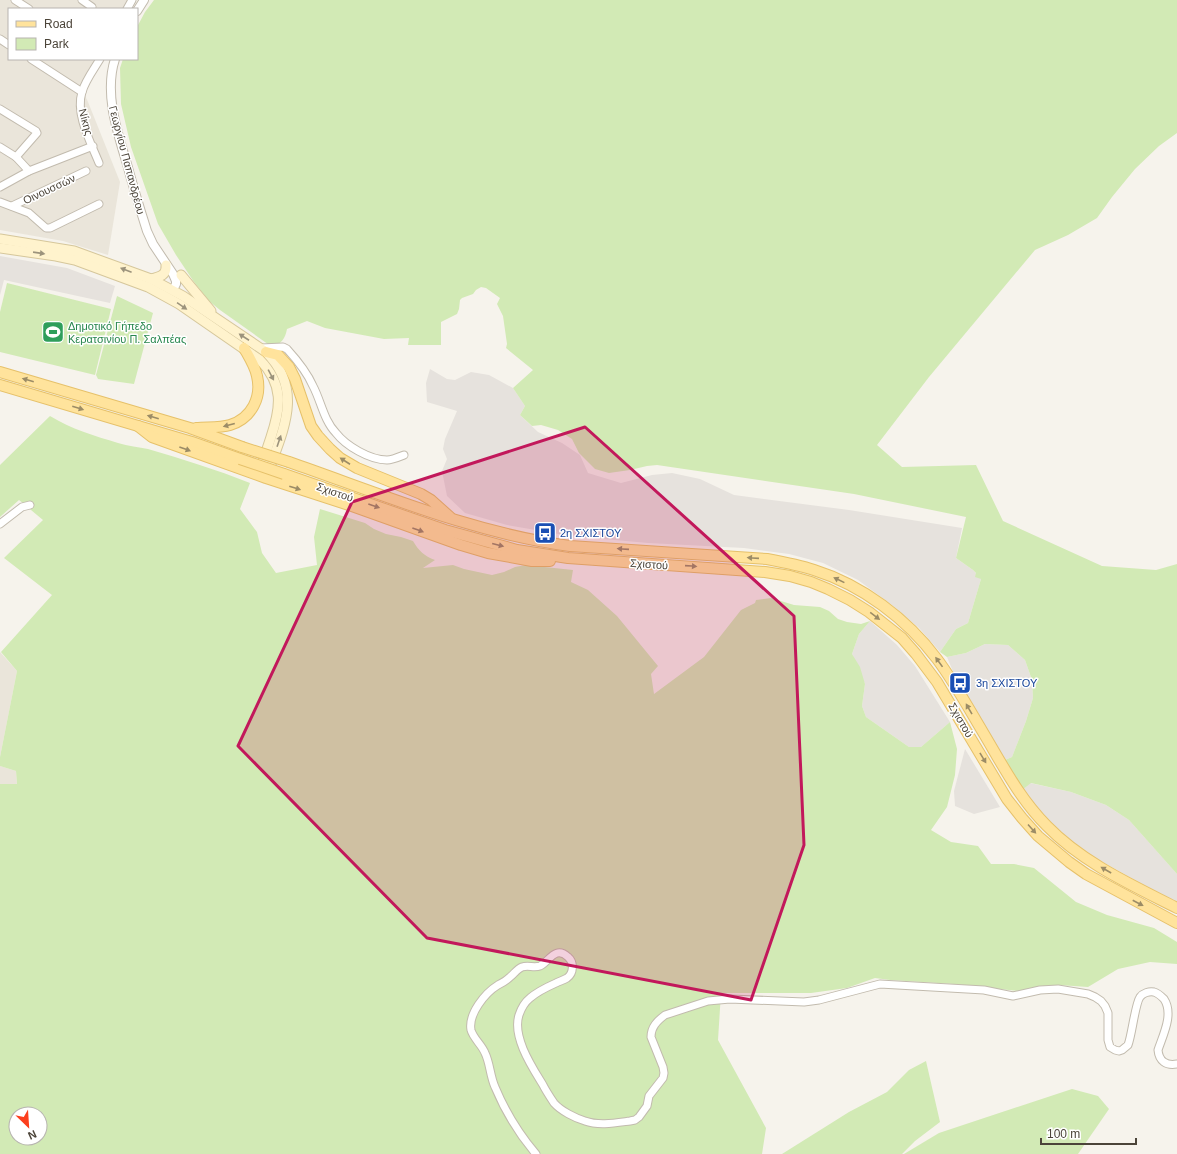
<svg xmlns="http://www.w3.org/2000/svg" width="1177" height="1154" font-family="Helvetica,sans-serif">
<rect width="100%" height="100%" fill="#f6f3ec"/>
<g fill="#eae5da">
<path d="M0 0H128L123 9H9V59H96L81 87 88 102 120 182 108 255 63 241 0 230Z"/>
<path d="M0 652 17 671 0 757Z"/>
<path d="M0 766 16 771 17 785 0 784Z"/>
</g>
<g fill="#e6e2dd">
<path d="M0 256 67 268 115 286 110 303 4 280 0 295Z"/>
<path d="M430 369 447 379 455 380 471 372 489 375 513 388 525 406 520 415 538 432 562 443 580 455 588 473 621 483 652 475 672 473 700 479 734 495 849 510 962 528 956 558 973 570 981 579 968 623 956 629 940 652 919 628 892 605 858 580 823 563 789 554 744 548 648 543 570 536 507 525 465 513 447 496 442 471 447 459 443 449 445 439 457 411 427 402 426 383Z"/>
<path d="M870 621 897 645 915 666 950 722 921 747H909L866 717 862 706 865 684 852 654 859 634Z"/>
<path d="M985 644 1008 645 1025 660 1032 680 1033 698 1026 721 1012 757 1005 760 956 679 947 657 966 653Z"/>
<path d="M965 749 1000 807 974 814 955 806 954 791Z"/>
<path d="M1030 783 1071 792 1106 805 1129 820 1177 874V902L1160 894 1092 856 1062 834 1041 815 1022 790Z"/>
</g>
<g fill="#d2eab5" fill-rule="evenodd">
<path d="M154 0H1177V133L1159 146 1135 169 1112 197 1097 218 1068 235 1035 250 929 377 877 445 902 467 976 465 1003 521 1102 566 1156 570 1177 564V874L1129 820 1106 805 1071 792 1031 783 1022 790 1005 760 1012 757 1026 721 1033 698 1032 680 1025 660 1008 645 985 644 966 653 947 657 940 652 956 629 968 623 981 579 975 577 976 573 973 570 956 558 966 517 854 494 657 465 647 466 630 470 609 473 595 469 579 453 572 439 558 430 541 425 532 426 520 415 525 406 513 388 533 370 506 348 507 344 503 316 497 304 500 298 486 288 481 287 476 290 473 294 462 298 460 300 459 309 457 314 441 322V345H408L409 338 384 339 325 328 307 321 287 329C285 339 282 343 272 347L220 310 209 301 194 282 176 255 158 224 131 147 121 104 120 68 123 59H137V27L145 12Z"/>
<path d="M7 283 111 309 95 375 0 352V312Z"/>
<path d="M117 296 153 313 134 384 98 379 96 375Z"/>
<path d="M50 416C71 429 95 436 118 443 128 446 139 447 148 449 183 459 217 470 250 483L240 509 257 532 262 553 276 573 317 565 314 537 320 509 365 523 374 529 386 534 401 537 413 541C419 551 424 556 435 560L423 568 453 565 464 569 492 575 504 572 515 567 526 565 573 570 571 582 588 590 617 616 658 666 651 674 654 694 704 657 741 610 755 603 756 600 771 598 794 605 820 607 829 611 838 619 847 622 861 624 870 621 859 634 852 654 860 667 865 684 862 706 866 717 909 747H921L950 722 957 749 955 775 947 807 931 830 951 842 978 846 991 864H1014L1034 868 1076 902 1107 915 1154 928 1177 942V964L1150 962 1118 969 1088 987 1059 985 1019 991 954 984 890 980 875 978 847 988 811 993H721L718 1040 766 1128 762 1154H0V784H17L16 771 0 766V757L17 671 1 652 52 595 4 558 43 520 19 500 0 517V465ZM16 1114H40V1138H16Z"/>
<path d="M926 1061 940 1122 915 1141 902 1154H782L849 1112 887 1092 909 1070Z"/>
<path d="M1072 1089 1098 1096 1109 1109 1078 1154H904L939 1133Z"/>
</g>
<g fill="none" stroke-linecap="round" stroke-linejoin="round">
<g stroke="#c2bbae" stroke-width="9">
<g id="minor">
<path d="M15 0 29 9"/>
<path d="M82 0 92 7"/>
<path d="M127 9 132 0"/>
<path d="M0 39 9 45"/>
<path d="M31 59 82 92"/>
<path d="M0 109 36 131 37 133 16 157"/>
<path d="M0 147 16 157 29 171"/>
<path d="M99 163C91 143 75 114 82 92 85 81 94 69 100 59"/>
<path d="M0 187 29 171 93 146"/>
<path d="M0 202 29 213 46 228H50L99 204"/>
<path d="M12 206 86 171"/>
<path d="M261 348 283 347 287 349C297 360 307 372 313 386 321 401 324 421 336 433 346 446 370 460 387 460 392 460 399 457 404 455"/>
<path d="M0 524 22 507 30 505"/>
<path d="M536 1154C519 1134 505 1111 495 1087 490 1076 490 1063 485 1053 482 1045 473 1038 471 1030 468 1014 485 993 498 985 502 983 507 980 510 977 514 974 517 969 522 967 528 965 534 968 540 966 549 962 555 945 568 957 574 962 574 973 567 978 564 980 560 981 556 983 547 987 537 992 530 998 525 1002 521 1009 519 1015 512 1037 532 1067 543 1085 546 1091 550 1097 554 1103 561 1111 575 1118 585 1121 599 1126 615 1123 630 1121L635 1120 639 1117 647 1106 649 1096 663 1078 664 1073 663 1067 651 1037C651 1027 657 1021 665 1015L708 1001 730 999 804 1002 819 1000 880 984 984 990 1013 996 1040 990 1058 989 1088 994 1095 997 1101 1001 1105 1006 1108 1013V1040L1110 1047 1115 1050 1119 1051 1122 1050 1128 1045C1132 1035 1135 1004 1140 997 1143 993 1149 991 1154 992 1158 993 1161 996 1164 999 1174 1014 1163 1035 1158 1050 1159 1061 1166 1066 1177 1064"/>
</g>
</g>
<g stroke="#c2bbae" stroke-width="10">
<g id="tertiary">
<path d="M137 11 144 0"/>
<path d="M115 59C104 93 117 131 127 164 133 186 140 209 147 231L153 244 173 274 176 281V284L173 290"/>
</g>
</g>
<g stroke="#d6c79b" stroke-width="11">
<g id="secondary">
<path d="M0 239 74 251 151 279 183 296 266 352C305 391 282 432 267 475"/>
<path d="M0 248 56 256 75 260 148 287 179 304 260 360C284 385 281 407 271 437 267 449 263 461 259 473"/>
<path d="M181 275 211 311"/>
<path d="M151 279C160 277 167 275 166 265"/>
</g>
</g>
<g stroke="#e6c16a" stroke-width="12">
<g id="primary">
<path d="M266 352 278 355 289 367 295 379 311 426 318 436 330 449 340 458 357 468 421 494 431 500 450 517"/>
<path d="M0 372 190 428 242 447"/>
<path d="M0 385 192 442 240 459"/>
<path d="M138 426 152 437 266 478 352 506 461 545 488 553 532 561H550"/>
<path d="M196 428C208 427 220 428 230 425 252 418 262 397 257 376 255 366 249 357 244 348"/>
<path d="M289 462C381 494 473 533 570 546L767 559C783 562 799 565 814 570 862 585 907 619 937 659 955 683 969 709 984 734 1003 766 1020 799 1047 826 1083 863 1132 885 1177 908"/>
<path d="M284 474 445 530 517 550 568 558 765 572 790 576 811 582 828 589 850 600 869 612 902 638 916 654 937 682 1007 799 1022 818 1038 836 1069 862 1086 874 1177 923"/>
</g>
</g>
<use href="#minor" stroke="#fff" stroke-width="7"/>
<use href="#tertiary" stroke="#fff" stroke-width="8"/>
<use href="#secondary" stroke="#fff3cd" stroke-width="9"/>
<use href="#primary" stroke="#ffe39c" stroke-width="10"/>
<g stroke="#e6c16a" stroke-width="12" stroke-linecap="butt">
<g id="primary-bridge">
<path d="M242 447 289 462"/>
<path d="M240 459 284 474"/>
</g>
</g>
<use href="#primary-bridge" stroke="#ffe39c" stroke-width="10"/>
</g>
<defs><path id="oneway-solid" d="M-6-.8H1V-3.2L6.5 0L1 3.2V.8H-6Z"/></defs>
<g fill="#9c937c">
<use href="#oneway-solid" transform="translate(39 253) rotate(8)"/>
<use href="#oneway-solid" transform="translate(126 270) rotate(-159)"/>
<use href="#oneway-solid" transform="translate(182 306) rotate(34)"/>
<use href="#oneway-solid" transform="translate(244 337) rotate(-147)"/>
<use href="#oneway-solid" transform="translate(271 375) rotate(62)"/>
<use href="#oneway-solid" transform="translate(279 441) rotate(-71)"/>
</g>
<g fill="#9c8c66">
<use href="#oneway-solid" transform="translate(28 380) rotate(-164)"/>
<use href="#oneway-solid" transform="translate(78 408) rotate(17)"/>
<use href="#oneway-solid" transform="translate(153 417) rotate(-164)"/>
<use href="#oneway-solid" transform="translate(229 425) rotate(165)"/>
<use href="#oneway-solid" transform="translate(185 449) rotate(20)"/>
<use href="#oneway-solid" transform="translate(345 461) rotate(-147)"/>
<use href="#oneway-solid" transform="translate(295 488) rotate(18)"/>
<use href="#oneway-solid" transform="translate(374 506) rotate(19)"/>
<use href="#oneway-solid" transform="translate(418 530) rotate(20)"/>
<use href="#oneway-solid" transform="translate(498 545) rotate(14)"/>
<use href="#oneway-solid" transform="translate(623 549) rotate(-176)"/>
<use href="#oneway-solid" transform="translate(753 558) rotate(-176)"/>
<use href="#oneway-solid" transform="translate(691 566) rotate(4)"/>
<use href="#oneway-solid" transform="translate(839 580) rotate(-154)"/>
<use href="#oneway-solid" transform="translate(875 616) rotate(37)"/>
<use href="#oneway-solid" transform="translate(939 662) rotate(-126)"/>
<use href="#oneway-solid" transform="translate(969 709) rotate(-120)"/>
<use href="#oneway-solid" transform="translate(983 758) rotate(59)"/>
<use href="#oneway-solid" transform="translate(1032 829) rotate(48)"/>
<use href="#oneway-solid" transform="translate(1106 870) rotate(-150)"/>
<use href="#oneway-solid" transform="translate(1138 903) rotate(28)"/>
</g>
<path fill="#c2185b" fill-opacity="0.2" stroke="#c2185b" stroke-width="3" stroke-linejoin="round" d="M585 427 794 616 804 845 751 1000 427 938 238 746 352 502Z"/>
<defs>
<g id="stadium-square" transform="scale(1.15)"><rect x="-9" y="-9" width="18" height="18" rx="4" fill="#2e9e5b" stroke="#fff"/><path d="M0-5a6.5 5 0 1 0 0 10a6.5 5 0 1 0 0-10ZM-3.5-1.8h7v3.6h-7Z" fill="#fff"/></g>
<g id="bus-square" transform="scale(1.15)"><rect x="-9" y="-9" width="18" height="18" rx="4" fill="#1a4fb4" stroke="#fff"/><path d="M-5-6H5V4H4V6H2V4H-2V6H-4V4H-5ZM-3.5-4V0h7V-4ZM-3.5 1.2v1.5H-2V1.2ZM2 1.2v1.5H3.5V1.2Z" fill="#fff"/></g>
</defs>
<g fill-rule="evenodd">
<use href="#stadium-square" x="53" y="332"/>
<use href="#bus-square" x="545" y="533"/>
<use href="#bus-square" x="960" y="683"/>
</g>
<g text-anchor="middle" stroke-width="3" stroke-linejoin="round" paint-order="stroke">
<g font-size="11" fill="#4b4439" stroke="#fff">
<text transform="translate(86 122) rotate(75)" y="4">Νίκης</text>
<text transform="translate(127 160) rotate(75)" y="4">Γεωργίου Παπανδρέου</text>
<text transform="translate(49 189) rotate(-25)" y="4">Οινουσσών</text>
<text transform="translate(335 492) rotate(19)" y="4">Σχιστού</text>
<text transform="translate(649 564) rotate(4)" y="4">Σχιστού</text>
<text transform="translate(961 720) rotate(60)" y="4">Σχιστού</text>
</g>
<g font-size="11" fill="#27864d" stroke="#fff" text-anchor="start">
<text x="68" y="330">Δημοτικό Γήπεδο<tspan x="68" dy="13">Κερατσινίου Π. Σαλπέας</tspan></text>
</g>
<g font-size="11" fill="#164399" stroke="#fff" text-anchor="start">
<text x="560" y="537">2η ΣΧΙΣΤΟΥ</text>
<text x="976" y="687">3η ΣΧΙΣΤΟΥ</text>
</g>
</g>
<rect x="8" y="8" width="130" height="52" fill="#ffffff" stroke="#b7b4b0"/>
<rect x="16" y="21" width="20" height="6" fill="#ffe39c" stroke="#b7b4b0"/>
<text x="44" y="28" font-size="12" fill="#4b4439">Road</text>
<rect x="16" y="38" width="20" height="12" fill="#d2eab5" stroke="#b7b4b0"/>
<text x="44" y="48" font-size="12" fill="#4b4439">Park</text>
<g transform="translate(28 1126) rotate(155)"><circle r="19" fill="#ffffff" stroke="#b7b4b0"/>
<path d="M0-3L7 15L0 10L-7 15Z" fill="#fc3f1d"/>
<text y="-6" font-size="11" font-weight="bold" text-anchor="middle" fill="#4b4439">N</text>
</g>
<path d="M1041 1138v6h95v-6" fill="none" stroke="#4b4439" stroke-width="2"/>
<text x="1047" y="1138" font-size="12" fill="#4b4439" stroke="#ffffff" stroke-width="3" paint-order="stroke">100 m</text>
</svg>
